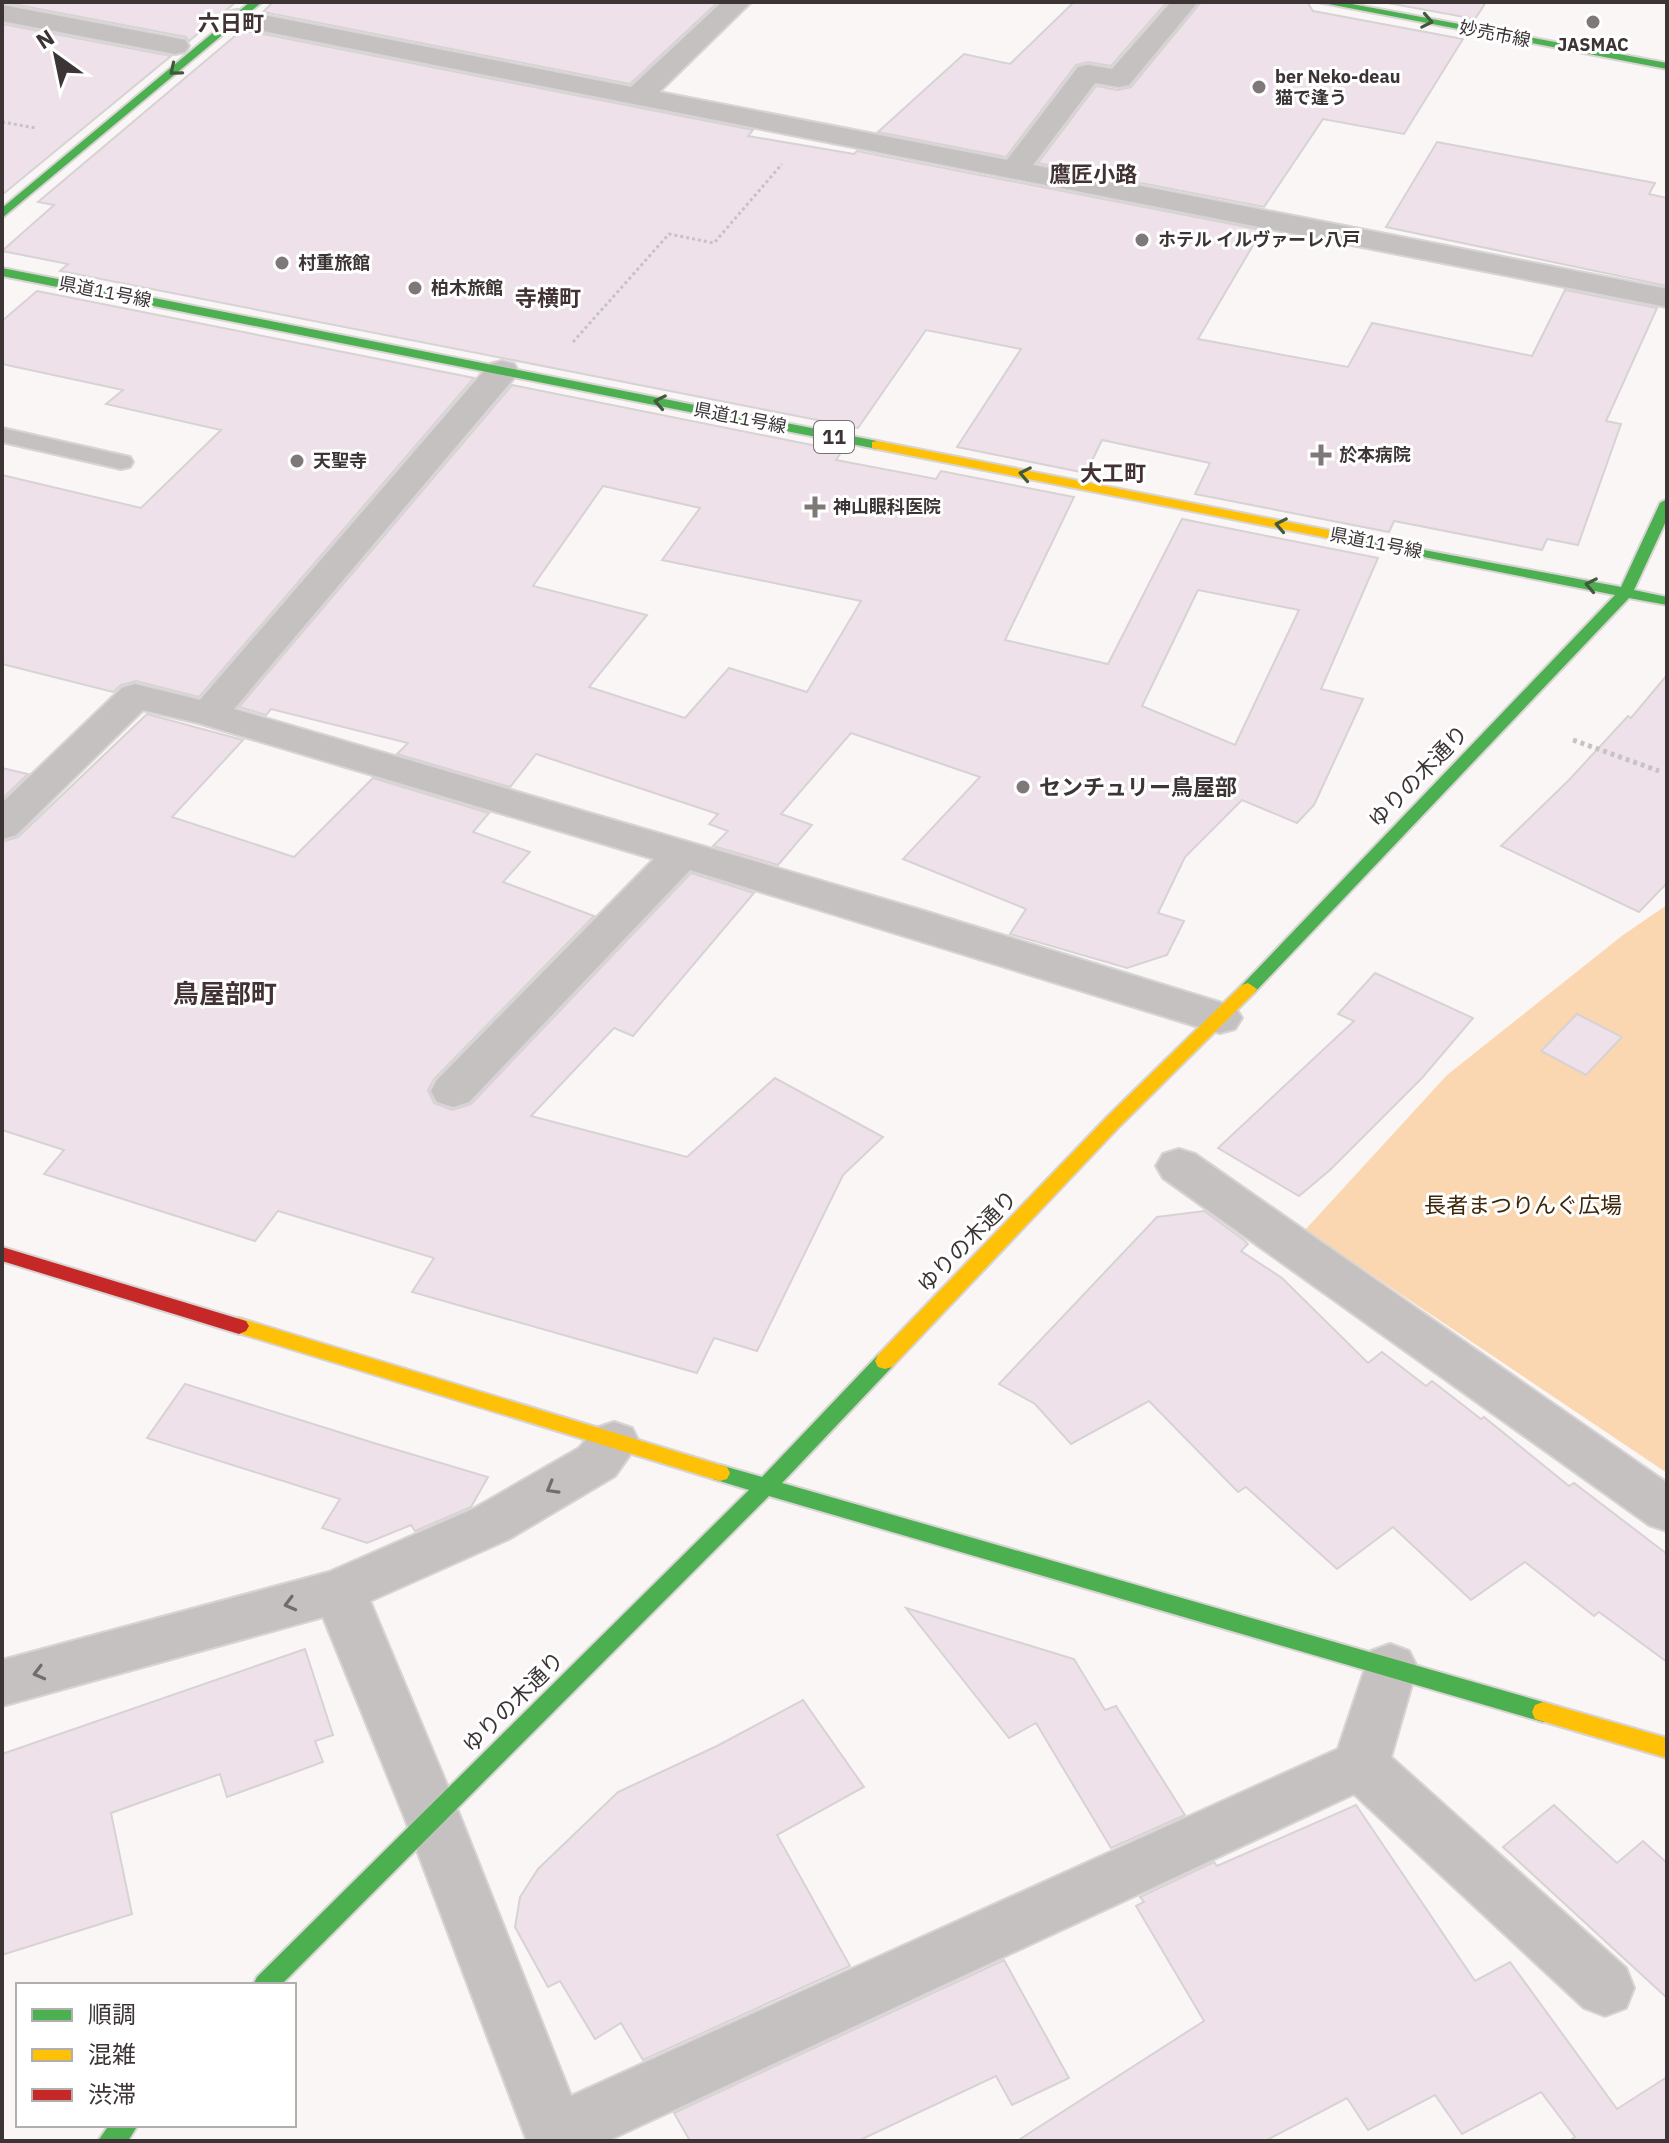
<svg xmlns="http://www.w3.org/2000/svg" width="1669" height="2143" font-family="'IBM Plex Sans','Noto Sans JP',sans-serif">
<rect width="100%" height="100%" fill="#fbf6f6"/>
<path fill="#fbd7b1" d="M1667 905V1473L1305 1230 1447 1075 1623 935Z"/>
<g fill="#efe1ea" stroke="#d7d2d4" stroke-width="2" fill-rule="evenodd">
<path d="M2 2H236L189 41 186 37Z"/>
<path d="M273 2H718L630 84 263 12Z"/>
<path d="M1074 2H1167L1111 66 1088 62 1076 65 1006 157 878 132 964 54 1010 64Z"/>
<path d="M1201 2H1307L1313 11 1463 39 1404 134 1323 119 1264 207 1038 163 1096 86 1118 90 1131 87Z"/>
<path d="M1382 2H1486L1475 19Z"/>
<path d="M2 24 171 56 2 195Z"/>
<path d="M242 30 753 130 748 136 854 154 857 151 1262 230 1198 339 1348 367 1372 323 1532 356 1565 290 1657 308 1606 421 1621 424 1578 545 1547 539 1542 550 1394 521 1389 532 1195 494 1210 463 1102 440 1086 473 957 447 1021 349 926 330 858 428 60 271 68 264 2 251 54 205 38 202Z"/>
<path d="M1437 142 1655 183 1649 194 1667 198V286L1386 227Z"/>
<path d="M37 291 474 378 199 697 136 681 121 685 113 692 2 664V475L141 508 221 430 106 404 123 390 2 364V321Z"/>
<path d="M512 385 842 451 836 460 936 479 941 471 1074 497 1005 640 1108 664 1182 519 1378 558 1321 689 1363 699 1314 805 1297 823 1242 800 1185 857 1158 913 1184 921 1167 955 1127 968 1010 934 1026 909 903 859 980 777 851 733 781 814 812 825 778 865 713 846 728 831 709 824 718 814 536 754 510 787 397 754 408 743 271 709 266 715 239 707ZM603 486 700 508 662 560 861 601 807 692 729 668 685 718 589 687 647 615 533 586ZM1198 590 1299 610 1235 745 1142 706Z"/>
<path d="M1667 675V883L1639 912 1501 846 1569 780 1628 716 1631 718Z"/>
<path d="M147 714 243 740 172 817 294 857 373 778 489 813 473 832 530 852 503 882 594 916 434 1079 428 1090 434 1103 452 1110 471 1104 691 873 754 893 633 1036 614 1028 531 1116 687 1157 775 1078 883 1137 843 1175 757 1351 714 1338 697 1373 412 1292 434 1258 278 1211 255 1241 44 1174 64 1150 2 1130V842L18 837Z"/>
<path d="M2 768 28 774 2 799Z"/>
<path d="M1375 973 1473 1018 1422 1078 1330 1170 1299 1196 1218 1148 1354 1021 1338 1014Z"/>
<path d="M1577 1014 1622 1037 1586 1075 1541 1051Z"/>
<path d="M1204 1211 1244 1240 1248 1244 1241 1251 1282 1278 1368 1363 1382 1352 1426 1386 1432 1381 1481 1419 1484 1417 1569 1486 1574 1483 1667 1554V1662L1599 1612 1594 1616 1525 1562 1471 1600 1393 1527 1337 1569 1246 1487 1238 1492 1149 1401 1071 1444 1035 1404 999 1384 1157 1217Z"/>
<path d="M185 1384 374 1443 488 1477 471 1507 415 1531 411 1525 367 1543 322 1528 340 1499 147 1438Z"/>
<path d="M906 1608 1074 1659 1105 1710 1116 1706 1185 1815 1111 1848 1036 1723 1009 1738Z"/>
<path d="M305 1649 333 1735 315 1741 323 1762 227 1797 220 1774 111 1813 132 1914 2 1955V1754Z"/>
<path d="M803 1700 864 1787 777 1835 850 1966 643 2060 621 2023 595 2039 560 1981 548 1987 515 1927 520 1897 538 1869 618 1792 717 1746Z"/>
<path d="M1356 1805 1475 1981 1510 1962 1617 2109 1667 2077V2141H1569L1575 2137 1541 2092 1462 2134 1435 2095 1368 2130 1347 2098 1265 2141H1017L1204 2021 1136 1906 1144 1902 1140 1897 1214 1862 1217 1866Z"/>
<path d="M1554 1805 1617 1863 1643 1841 1667 1863V1998L1503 1847Z"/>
<path d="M1004 1960 1069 2078 1012 2105 996 2076 858 2141H690L674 2113Z"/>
</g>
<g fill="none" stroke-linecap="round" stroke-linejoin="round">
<g stroke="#d8d4d4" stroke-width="4">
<path id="lane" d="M2 428 130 457 133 462 130 467 121 469 2 442Z"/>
</g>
<g stroke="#d8d4d4" stroke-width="4">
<g id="street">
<path d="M722 2H751L659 92 1007 160 1078 67 1088 65 1112 69 1171 2H1198L1129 85 1119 87 1095 83 1033 165 1667 289V307L237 26 227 24 223 18 227 12 237 10 631 87Z"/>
<path d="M2 5 175 38 185 40 189 46 185 52 175 54 2 21Z"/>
<path d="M502 361 514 364 518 371 514 378 234 709 921 910 1235 1007 1242 1018 1235 1029 1220 1033 1205 1029 690 870 469 1102 453 1107 437 1102 431 1091 437 1080 654 859 198 723 143 710 16 835 2 839V803L122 688 135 684 200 700 490 364Z"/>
<path d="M1179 1149 1195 1154 1667 1483V1531L1649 1525 1163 1178 1156 1166 1163 1154Z"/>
<path d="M614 1422 632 1428 639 1442 615 1476 509 1539 370 1601 460 1816 571 2096 1338 1749 1371 1651 1390 1644 1409 1651 1417 1667 1391 1757 1626 1968 1634 1988 1626 2008 1605 2016 1584 2008 1354 1794 607 2141H527L404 1816 323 1617 2 1706V1660L329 1572 473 1509 579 1448 596 1428Z"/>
</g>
</g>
<g stroke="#d8d4d4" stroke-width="4">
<g id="fast">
<path d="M250 2H262L2 218V208Z"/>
<path d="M1318 2H1341L1667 63V69Z"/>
<path d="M2 268 877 441 884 445 877 449 2 276Z"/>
<path d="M1667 499V519L1634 590 1667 597V605L1629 598 1254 993H1242L1239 989 1242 985 1615 595 1328 538 1321 534 1323 531 1621 587 1660 503Z"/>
<path d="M885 1353 892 1355 895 1361 892 1367 782 1483 1543 1702 1551 1705 1554 1712 1551 1719 1543 1722 769 1496 281 1985H253L257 1977 749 1490 713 1479 710 1473 713 1467 720 1465 762 1477 878 1355Z"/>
<path d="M109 2125H138L128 2141H98Z"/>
</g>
</g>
<g stroke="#d8d4d4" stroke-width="4">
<g id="slow">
<path d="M877 441 1328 530 1335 534 1328 538 872 448V442Z"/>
<path d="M1248 983 1257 989 1254 993 1120 1126 892 1367 885 1369 878 1367 875 1361 878 1355 1108 1116 1242 985Z"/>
<path d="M239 1318 720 1465 727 1467 730 1473 727 1479 720 1481 232 1331 229 1326 232 1321Z"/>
<path d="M1543 1702 1667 1738V1758L1535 1719 1532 1712 1535 1705Z"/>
</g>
</g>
<g stroke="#d8d4d4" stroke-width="4">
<path id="jam" d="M2 1247 246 1321 249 1326 246 1331 239 1334 2 1261Z"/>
</g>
<g stroke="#c6c3c2" stroke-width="3" stroke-dasharray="3 3" stroke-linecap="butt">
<path d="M2 122 36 128"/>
<path d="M573 342 669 234 714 243 782 164"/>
</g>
<path stroke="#c6c3c2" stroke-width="5" stroke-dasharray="4 4" stroke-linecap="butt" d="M1573 740 1659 771"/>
<use href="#lane" fill="#c5c1c0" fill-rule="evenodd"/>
<use href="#street" fill="#c5c1c0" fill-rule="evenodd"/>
<use href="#fast" fill="#4caf50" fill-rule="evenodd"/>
<use href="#slow" fill="#ffc107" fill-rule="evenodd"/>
<use href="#jam" fill="#c62828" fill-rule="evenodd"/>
</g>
<defs><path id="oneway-chevron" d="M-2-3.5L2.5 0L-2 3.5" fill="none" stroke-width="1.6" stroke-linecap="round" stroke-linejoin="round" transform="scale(2)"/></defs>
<g stroke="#41593d">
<use href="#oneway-chevron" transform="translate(1427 21) rotate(11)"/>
<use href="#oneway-chevron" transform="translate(175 70) rotate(140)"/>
<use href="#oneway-chevron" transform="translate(660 402) rotate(-169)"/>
<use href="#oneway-chevron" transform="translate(1025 474) rotate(-169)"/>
<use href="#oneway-chevron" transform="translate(1281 525) rotate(-169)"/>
<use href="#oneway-chevron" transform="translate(1591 585) rotate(-169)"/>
</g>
<g stroke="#736c6d">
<use href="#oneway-chevron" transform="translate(552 1488) rotate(150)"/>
<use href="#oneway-chevron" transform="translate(290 1604) rotate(165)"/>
<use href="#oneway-chevron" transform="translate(39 1673) rotate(165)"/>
</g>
<g fill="#7f7879" stroke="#fff" stroke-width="3">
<circle cx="1593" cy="22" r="8"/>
<circle cx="1259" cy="87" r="8"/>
<circle cx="1142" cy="240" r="8"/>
<circle cx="282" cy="263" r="8"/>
<circle cx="415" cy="288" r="8"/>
<path d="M1317 443h8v8h8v8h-8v8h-8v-8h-8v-8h8z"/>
<circle cx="297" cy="461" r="8"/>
<path d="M811 495h8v8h8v8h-8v8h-8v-8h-8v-8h8z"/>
<circle cx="1023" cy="787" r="8"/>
</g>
<g text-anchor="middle" stroke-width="6" stroke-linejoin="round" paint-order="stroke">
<g font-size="18" fill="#3c3435" stroke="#fff">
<text transform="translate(1495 34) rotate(11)" y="6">妙売市線</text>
<text transform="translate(105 292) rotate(11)" y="6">県道11号線</text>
<text transform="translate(740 418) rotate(11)" y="6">県道11号線</text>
<text transform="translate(1376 543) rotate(11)" y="6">県道11号線</text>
</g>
<g font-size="18" font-weight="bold" fill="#3c3435" stroke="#fff" text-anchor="start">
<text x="1593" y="51" text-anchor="middle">JASMAC</text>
<text x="1275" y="83">ber Neko-deau<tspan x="1275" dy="21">猫で逢う</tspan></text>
<text x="1158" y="246">ホテル イルヴァーレ八戸</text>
<text x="298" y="269">村重旅館</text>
<text x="431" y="294">柏木旅館</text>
<text x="1339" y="461">於本病院</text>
<text x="313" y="467">天聖寺</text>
<text x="833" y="513">神山眼科医院</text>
</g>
<rect fill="#fff" stroke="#767172" stroke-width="2" x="814" y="421" width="40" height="32" rx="6"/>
<g font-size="20" font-weight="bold" fill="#3c3435">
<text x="834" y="444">11</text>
</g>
<g font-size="22" font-weight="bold" fill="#423234" stroke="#fff">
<text x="231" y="31">六日町</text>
<text x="1093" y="182">鷹匠小路</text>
<text x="548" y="306">寺横町</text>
<text x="1113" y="481">大工町</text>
</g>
<g font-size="22" fill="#3c3435" stroke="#fff">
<text transform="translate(1418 776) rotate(-46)" y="8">ゆりの木通り</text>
<text transform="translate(967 1241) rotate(-46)" y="8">ゆりの木通り</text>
<text transform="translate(513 1702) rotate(-45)" y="8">ゆりの木通り</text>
</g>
<g font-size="22" font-weight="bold" fill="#3c3435" stroke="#fff" text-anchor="start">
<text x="1039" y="795">センチュリー鳥屋部</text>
</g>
<g font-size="22" fill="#3f2607" stroke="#fff">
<text x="1523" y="1213">長者まつりんぐ広場</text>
</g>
<g font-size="26" font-weight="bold" fill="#423234" stroke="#fff">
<text x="225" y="1003">鳥屋部町</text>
</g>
</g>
<rect width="1669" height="2143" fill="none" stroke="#3c3435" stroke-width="8"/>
<rect x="16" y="1983" width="280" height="144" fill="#ffffff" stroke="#b1aeae" stroke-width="2"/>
<rect x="32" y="2009" width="40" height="12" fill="#4caf50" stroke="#b1aeae" stroke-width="2"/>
<text x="88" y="2023" font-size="24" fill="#3c3435">順調</text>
<rect x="32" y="2049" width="40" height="12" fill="#ffc107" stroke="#b1aeae" stroke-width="2"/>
<text x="88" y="2063" font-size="24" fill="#3c3435">混雑</text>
<rect x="32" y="2089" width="40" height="12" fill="#c62828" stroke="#b1aeae" stroke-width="2"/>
<text x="88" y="2103" font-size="24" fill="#3c3435">渋滞</text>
<g transform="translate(56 56) rotate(327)" stroke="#ffffff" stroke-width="6" paint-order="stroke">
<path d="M0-6L14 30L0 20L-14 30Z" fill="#3c3435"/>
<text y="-12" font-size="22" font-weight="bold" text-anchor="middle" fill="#3c3435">N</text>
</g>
</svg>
